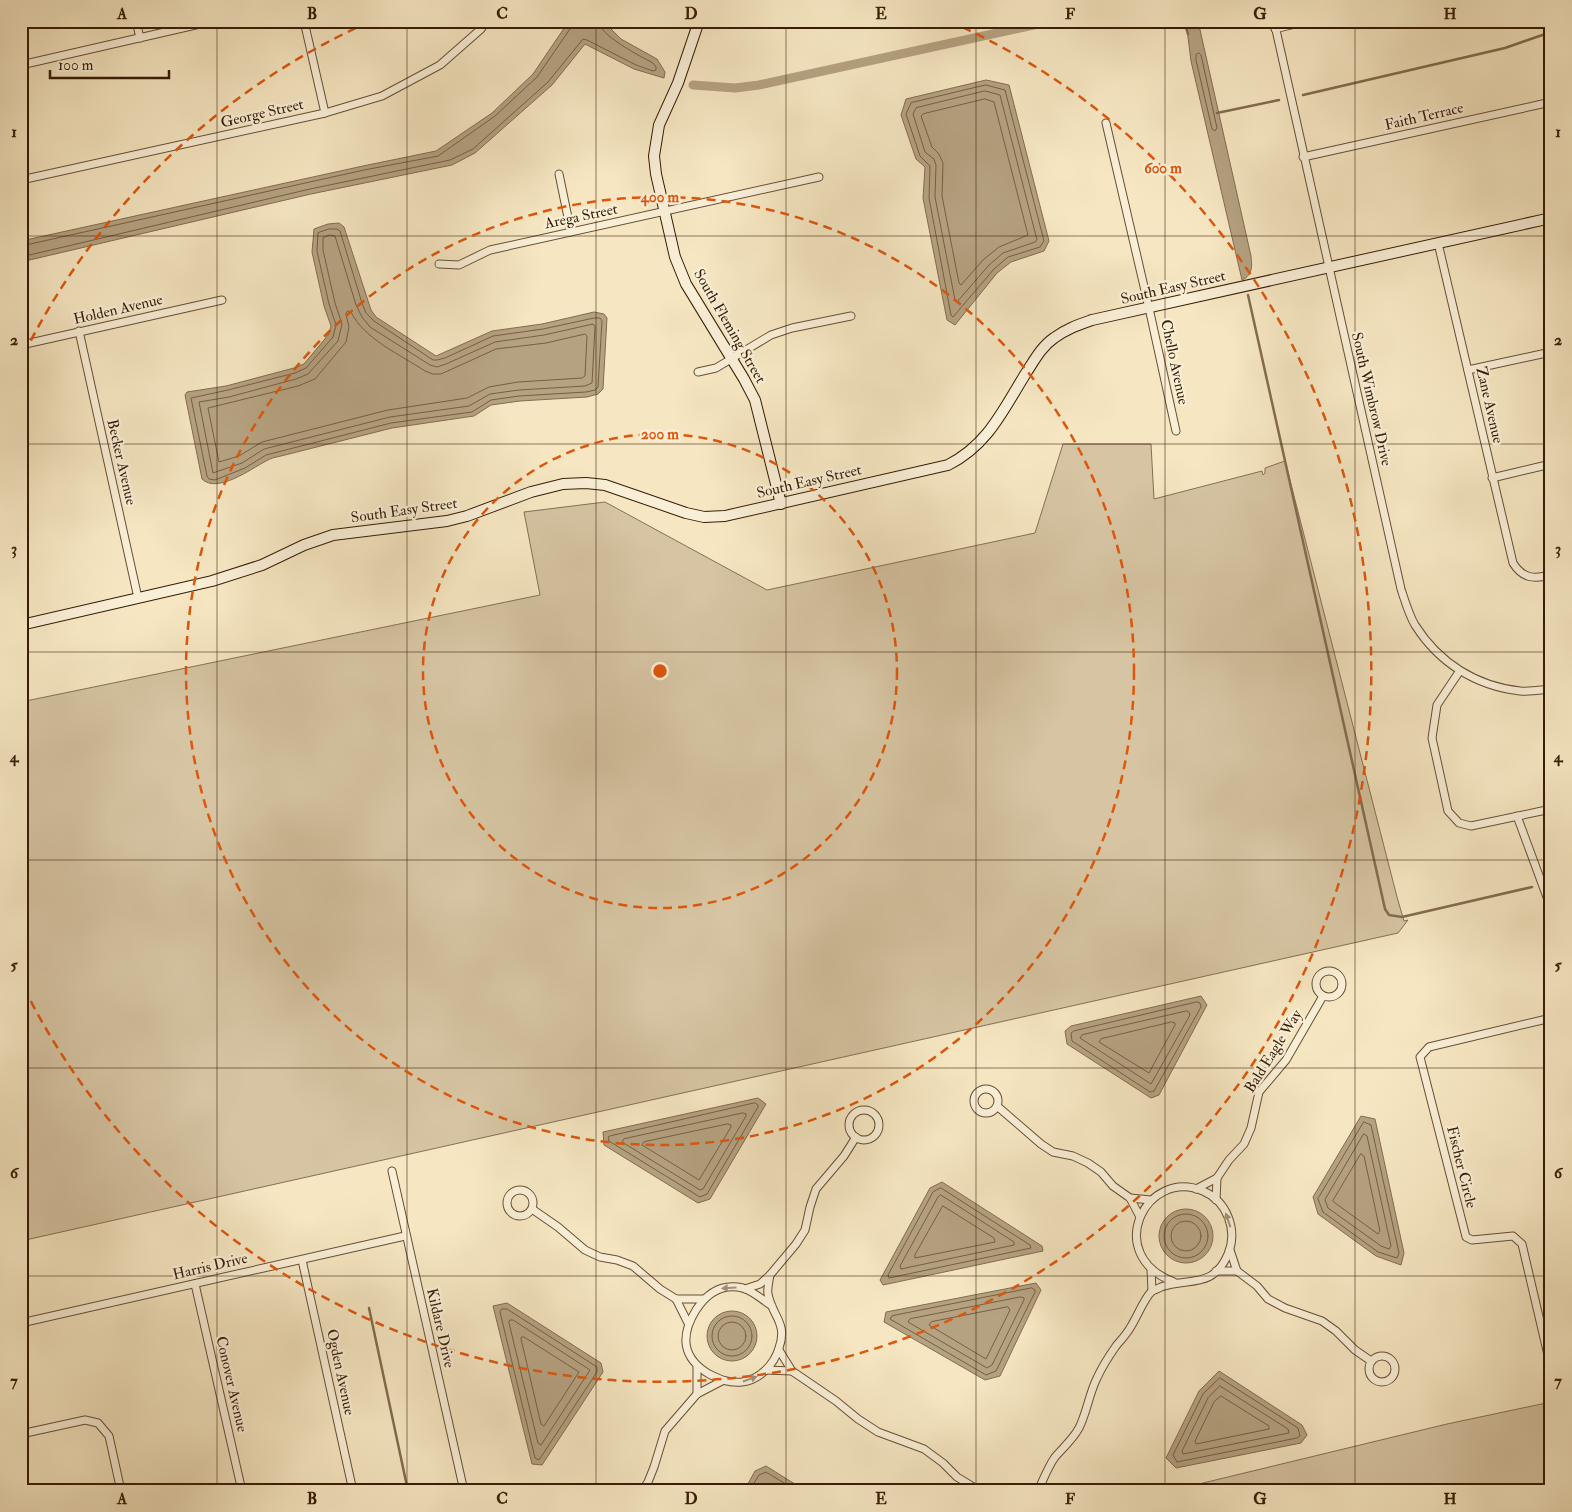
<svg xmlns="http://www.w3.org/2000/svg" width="1572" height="1512" font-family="'IM FELL Double Pica',serif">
<rect width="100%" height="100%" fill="#f6e7c2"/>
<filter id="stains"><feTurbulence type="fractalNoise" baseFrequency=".004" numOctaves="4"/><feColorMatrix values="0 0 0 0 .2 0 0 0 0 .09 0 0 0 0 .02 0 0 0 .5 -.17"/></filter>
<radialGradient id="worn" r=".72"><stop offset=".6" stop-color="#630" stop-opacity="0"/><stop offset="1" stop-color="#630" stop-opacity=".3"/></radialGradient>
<g fill="#d6c4a2" stroke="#867053">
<path d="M1063 444H1151L1154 499 1262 471 1263 475 1265 473V468L1285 461 1397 897 1404 921 1408 920 1398 933 21 1241V702L540 595 524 512 605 502 767 590 1035 533Z"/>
<path d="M1551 1402V1491H1170L1447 1424Z"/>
</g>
<g fill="#b5a281" stroke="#836c4f">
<path d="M569 21H603L621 39 657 59 665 72 664 78 634 69 585 44 552 85 475 153 452 165 311 194 21 262V241L363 166 436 151 492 113 533 74Z"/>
<path d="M1186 21H1198L1251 256C1252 266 1253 275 1242 280L1191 61Z"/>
<path d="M986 80 1009 85 1049 241 1044 251 1011 262 997 273 955 325 947 320 923 198 925 167 916 159 901 115 906 99Z"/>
<path d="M339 223 344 227 371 310 376 317 436 356 492 331 542 324 594 312 604 314 607 318 603 389 598 394 587 397 520 401 491 405 474 416 392 428 281 456C276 457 271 458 266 461 251 469 217 494 202 479L185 395 187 392 226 386 294 368 304 364 329 334 331 326 324 306 312 252 314 229 328 224Z"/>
<path d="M1201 996 1207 1005 1159 1095 1151 1098 1067 1044 1065 1031 1071 1026Z"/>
<path d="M758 1098 766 1104 710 1199 698 1203 604 1145 603 1132Z"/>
<path d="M1361 1116 1375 1119 1404 1253 1401 1265 1376 1256 1318 1214 1313 1197Z"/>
<path d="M942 1182 1042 1246 1043 1251 883 1285 880 1280 930 1188Z"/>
<circle cx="1186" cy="1236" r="27"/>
<path d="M1036 1283 1041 1290 1000 1376 985 1380 884 1322 886 1312Z"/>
<path d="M507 1303 601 1363 603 1372 542 1465 532 1464 493 1306Z"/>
<circle cx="732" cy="1336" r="25"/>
<path d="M1219 1371 1302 1425 1307 1435 1301 1443 1176 1468 1166 1458 1199 1391Z"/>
<path d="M766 1466 806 1491H744L755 1471Z"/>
</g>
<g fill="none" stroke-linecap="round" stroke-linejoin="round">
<g stroke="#765f42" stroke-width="1">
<path d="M1199 53 1201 55 1217 128 1215 131 1212 129 1196 60V55Z"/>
<path d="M986 85 1005 90 1044 241 1040 247 1008 257 994 269 953 317 951 315 929 198 930 166 920 156 906 114 911 103Z"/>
<path d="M985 91 1000 95 1037 240 1035 242 1003 253 989 265 957 302 955 300 935 197 936 165 934 159 925 152 913 114 916 108Z"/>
<path d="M985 99 994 102 1028 235 999 247 983 260 961 285 959 283 942 196 943 163 939 154 932 147 921 116 923 114Z"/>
<path d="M329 229H337L340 231 362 303 366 313 374 321 433 360H437L445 358 493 336 543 329 594 318H600L602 321 598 387 595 390 586 392 519 396 491 400 472 412 391 423 266 455 245 468 215 480 209 479 207 476 191 398 228 390 295 373 306 368 333 337 336 325 329 304 317 251 318 233Z"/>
<path d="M330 235 335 236 356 305 362 317 370 327 430 365 437 367 446 364 495 342 544 335 593 324 595 327 592 383 585 386 519 390 490 394 469 406 390 417 264 449 242 463 213 473 199 402 229 397 296 379 308 374 338 341 342 324 335 303 323 250V238Z"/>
<path d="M21 246 364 170 438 156 495 116 537 77 572 26 573 21"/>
<path d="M21 257 310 189 450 160 473 149 548 82 583 39 587 40 636 65 653 71 656 70V67L653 63C640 56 600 36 598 21"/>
<path d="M348 311 351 312C364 339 401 355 425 371L433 374H441L496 349 546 343 585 334 587 336 585 376 582 378 518 382 489 387 467 398 388 410 262 442 239 456 219 462 208 408 298 386 315 379 346 342 349 327 346 314Z"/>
<path d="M1197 1002 1200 1003 1201 1007 1154 1091 1150 1092 1072 1041 1071 1033 1074 1031Z"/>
<path d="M1187 1011 1189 1012 1190 1015 1151 1084 1080 1038 1082 1035Z"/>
<path d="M1172 1022 1175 1023V1025L1149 1073 1099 1042 1101 1039Z"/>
<path d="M755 1103 758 1105V1107L707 1194 700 1197 609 1141 608 1137 610 1136Z"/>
<path d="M743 1113 746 1114V1116L703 1189 700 1190 622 1142 624 1139Z"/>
<path d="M1364 1122 1371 1125 1399 1253 1397 1258 1378 1252 1323 1212 1318 1199Z"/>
<path d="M728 1124 731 1125V1127L699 1180 642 1145 644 1142Z"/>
<path d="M1364 1134 1367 1136 1391 1246 1389 1249 1381 1246 1328 1208 1325 1200Z"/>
<path d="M1361 1154 1364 1156 1380 1231 1378 1234 1335 1203 1333 1201Z"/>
<path d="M941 1188 1030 1245 1031 1248 889 1278 888 1275 933 1192Z"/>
<path d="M941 1195 1014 1242V1245L901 1269 900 1266 938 1197Z"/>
<path d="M943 1206 994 1238 995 1242 915 1258V1255Z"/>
<circle cx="1186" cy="1236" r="22"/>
<circle cx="1186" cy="1236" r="15"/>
<path d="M1032 1288 1035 1290V1292L996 1371 986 1375 890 1319 892 1316Z"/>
<path d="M1021 1297 1024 1298V1300L992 1365 987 1368 908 1322 910 1319Z"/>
<path d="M1008 1307 1010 1310 986 1359 929 1325 931 1322Z"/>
<path d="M502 1309H507L597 1367V1372L539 1460 535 1458 500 1312Z"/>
<circle cx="732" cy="1336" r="20"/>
<path d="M510 1320H513L590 1370 541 1445 538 1443 509 1323Z"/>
<circle cx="732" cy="1336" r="14"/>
<path d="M522 1337H524L579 1372 544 1426 541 1424 521 1339Z"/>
<path d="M1220 1378 1298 1428 1300 1436 1297 1438 1177 1462 1173 1455 1203 1394Z"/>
<path d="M1220 1386 1288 1429 1289 1433 1183 1454 1182 1451 1208 1398Z"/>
<path d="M1221 1396 1269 1426V1429L1196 1444 1195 1441 1214 1402Z"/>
<path d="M749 1491 759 1475 766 1472 797 1491"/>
</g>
<g stroke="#836c4f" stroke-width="2.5">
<path d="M1184 21 1188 34"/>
<path d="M1303 95 1505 48 1551 32"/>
<path d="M1217 113 1279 100"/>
<path d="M1248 295 1385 909 1389 915 1402 917 1532 887"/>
<path d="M369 1308 408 1491"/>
</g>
<path stroke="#b5a281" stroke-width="9" d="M693 85 735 88 759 85 1052 21"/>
<g stroke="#674f34" stroke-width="9">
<g id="street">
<path d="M136 21 140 38"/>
<path d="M304 21 325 113"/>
<path d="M1274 21 1401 589C1405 601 1409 615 1415 625 1439 663 1476 686 1520 691 1530 692 1541 690 1551 689"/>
<path d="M1275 29 1307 21"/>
<path d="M21 65 213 21"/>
<path d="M1106 123 1149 308 1176 431"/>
<path d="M1303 157 1551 102"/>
<path d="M559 174 571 232"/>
<path d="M21 180 325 113 382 96 440 65 481 29 486 21"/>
<path d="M1438 243 1513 563C1523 579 1534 579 1551 575"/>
<path d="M439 264 459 265 490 250 819 177"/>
<path d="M79 331 138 598"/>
<path d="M21 345 222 300"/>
<path d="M1468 370 1551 352"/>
<path d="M698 372 716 368 771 335 792 328 851 316"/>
<path d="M1492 478 1551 464"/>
<path d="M1459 672 1437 705 1432 738 1448 811 1459 823 1471 826 1551 809"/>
<path d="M1517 816 1551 908"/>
<circle cx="1329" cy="984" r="13"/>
<path d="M1551 1018 1429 1047 1420 1057 1466 1237 1472 1240 1513 1236 1522 1244 1551 1368"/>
<circle cx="986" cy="1101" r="12"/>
<path d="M997 1106 1041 1144 1053 1152 1073 1156 1088 1163 1101 1172 1113 1186 1130 1198 1140 1217"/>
<circle cx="864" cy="1125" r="15"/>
<path d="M392 1171 464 1491"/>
<path d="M1196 1189 1217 1178 1229 1160 1244 1144 1251 1128 1259 1092 1286 1060 1323 996"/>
<circle cx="520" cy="1203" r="13"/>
<path d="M1130 1198 1151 1200"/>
<path d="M1216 1200 1217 1178"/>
<path d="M532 1209 558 1227 585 1250 600 1257 617 1260 633 1266 660 1289 676 1299H703"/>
<path d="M1230 1250 1237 1271"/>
<path d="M302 1260 353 1491"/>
<path d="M1151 1270 1152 1291"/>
<path d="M1216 1271H1237L1257 1286 1268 1299 1285 1308 1322 1321 1336 1331 1355 1350 1371 1361"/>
<path d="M770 1275C769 1281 767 1289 768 1294 772 1316 788 1323 779 1348 774 1365 759 1380 742 1382 728 1383 721 1380 709 1374 682 1358 680 1336 696 1310 707 1293 722 1283 743 1288 753 1291 764 1301 772 1306"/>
<path d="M195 1284 242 1491"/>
<path d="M745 1289 760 1284 770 1275 796 1244 805 1230 810 1207 816 1189 844 1156 856 1137"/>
<path d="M676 1299 688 1323"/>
<path d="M21 1323 405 1236"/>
<path d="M779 1350 792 1371 836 1401 858 1419 878 1432 924 1449 943 1463 957 1477 980 1491"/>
<circle cx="1382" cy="1369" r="13"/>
<path d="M766 1370 792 1371"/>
<path d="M697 1394V1367"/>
<path d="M21 1434 85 1420 98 1423 109 1436 121 1491"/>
<path d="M642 1491 648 1482 654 1467 665 1431 697 1394 722 1381"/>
<path d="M1038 1491C1043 1480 1048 1467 1055 1457 1063 1448 1073 1439 1079 1428 1087 1412 1089 1394 1097 1378 1102 1367 1109 1356 1116 1346 1121 1340 1126 1335 1130 1328 1136 1319 1144 1299 1151 1292 1153 1290 1158 1289 1161 1287 1187 1277 1213 1290 1228 1254 1238 1230 1227 1201 1203 1191 1146 1167 1102 1255 1174 1282"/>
</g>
</g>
<g stroke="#371c04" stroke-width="12">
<g id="secondary">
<path d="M699 21 678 83 659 125 654 156 656 174 675 257 686 284 744 379 755 400 781 504"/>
<path d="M21 625 212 581 262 565 304 545 333 535 447 521 467 516 531 492 563 484 586 483 605 485 686 513 704 517 725 516 948 465C988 445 1003 410 1026 373 1034 361 1041 347 1054 338 1066 329 1078 325 1092 320L1551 218"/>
</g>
</g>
<use href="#street" stroke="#f9efd7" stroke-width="7"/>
<use href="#secondary" stroke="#f9efd7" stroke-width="10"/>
</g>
<defs><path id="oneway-solid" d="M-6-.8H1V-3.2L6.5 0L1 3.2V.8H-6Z" transform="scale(1.25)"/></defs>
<g fill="#a29078">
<use href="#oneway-solid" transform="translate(1228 1220) rotate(-109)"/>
<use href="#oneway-solid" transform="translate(729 1288) rotate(176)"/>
<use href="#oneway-solid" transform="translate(750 1379) rotate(-19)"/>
</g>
<path fill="none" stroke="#371c04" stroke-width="1" stroke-opacity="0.55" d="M217 21V1491M407 21V1491M596 21V1491M786 21V1491M976 21V1491M1165 21V1491M1355 21V1491M21 236H1551M21 444H1551M21 652H1551M21 860H1551M21 1068H1551M21 1276H1551"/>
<g fill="none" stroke="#df560c" stroke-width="2.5" stroke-dasharray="9 6">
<circle cx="660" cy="671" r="237"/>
<circle cx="660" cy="671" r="474"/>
<path d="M24 354A711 711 0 0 1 371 21M949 21A711 711 0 1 1 24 988"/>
</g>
<g text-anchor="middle" stroke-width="4.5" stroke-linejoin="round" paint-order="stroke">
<g font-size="15" fill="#371c04" stroke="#f9efd7">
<text transform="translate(262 113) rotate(-13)" y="5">George Street</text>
<text transform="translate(1424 116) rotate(-13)" y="5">Faith Terrace</text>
<text transform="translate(581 216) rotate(-12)" y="5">Arega Street</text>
<text transform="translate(1173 287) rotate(-13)" y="5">South Easy Street</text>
<text transform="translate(118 309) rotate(-13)" y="5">Holden Avenue</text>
<text transform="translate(730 326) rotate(60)" y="5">South Fleming Street</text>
<text transform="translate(1175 362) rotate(78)" y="5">Chello Avenue</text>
<text transform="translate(1372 399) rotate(77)" y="5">South Wimbrow Drive</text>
<text transform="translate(1490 405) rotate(77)" y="5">Zane Avenue</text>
<text transform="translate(122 462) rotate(77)" y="5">Becker Avenue</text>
<text transform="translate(809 481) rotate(-13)" y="5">South Easy Street</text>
<text transform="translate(404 510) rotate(-8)" y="5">South Easy Street</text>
<text transform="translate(1273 1051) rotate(-58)" y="5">Bald Eagle Way</text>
<text transform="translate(1462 1167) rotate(76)" y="5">Fischer Circle</text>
<text transform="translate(210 1266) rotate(-13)" y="5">Harris Drive</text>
<text transform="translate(441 1328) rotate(77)" y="5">Kildare Drive</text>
<text transform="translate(341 1372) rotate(78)" y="5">Ogden Avenue</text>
<text transform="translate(232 1384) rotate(77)" y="5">Conover Avenue</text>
</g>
</g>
<circle cx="660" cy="671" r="8" fill="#df560c" stroke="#f9efd7" stroke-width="2.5"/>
<g font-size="15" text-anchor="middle" font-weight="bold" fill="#df560c" stroke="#f9efd7" stroke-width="4.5" stroke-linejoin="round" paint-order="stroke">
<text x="1163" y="173">600 m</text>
<text x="660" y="202">400 m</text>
<text x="660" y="439">200 m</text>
</g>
<rect width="1572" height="1512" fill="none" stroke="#f6e7c2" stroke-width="55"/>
<path d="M50 70v8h119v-8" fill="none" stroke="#371c04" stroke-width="2.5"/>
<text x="58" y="70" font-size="15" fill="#371c04" stroke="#f9efd7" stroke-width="4" paint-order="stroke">100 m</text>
<rect x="28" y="28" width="1516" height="1456" fill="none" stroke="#371c04" stroke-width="2"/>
<g font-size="16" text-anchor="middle" font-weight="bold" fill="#371c04">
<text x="122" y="19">A</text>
<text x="312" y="19">B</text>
<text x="502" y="19">C</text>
<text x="691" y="19">D</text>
<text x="881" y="19">E</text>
<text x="1070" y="19">F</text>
<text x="1260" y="19">G</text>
<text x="1450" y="19">H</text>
<text x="14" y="137">1</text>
<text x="1558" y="137">1</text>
<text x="14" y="345">2</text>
<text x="1558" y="345">2</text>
<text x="14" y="554">3</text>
<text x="1558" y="554">3</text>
<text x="14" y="762">4</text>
<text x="1558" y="762">4</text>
<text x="14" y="970">5</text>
<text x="1558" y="970">5</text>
<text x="14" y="1178">6</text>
<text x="1558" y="1178">6</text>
<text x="14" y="1386">7</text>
<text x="1558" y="1386">7</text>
<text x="122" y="1504">A</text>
<text x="312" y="1504">B</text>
<text x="502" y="1504">C</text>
<text x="691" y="1504">D</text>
<text x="881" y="1504">E</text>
<text x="1070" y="1504">F</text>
<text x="1260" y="1504">G</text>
<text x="1450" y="1504">H</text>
</g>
<rect width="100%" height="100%" filter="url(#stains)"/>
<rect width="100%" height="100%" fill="url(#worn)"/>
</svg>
